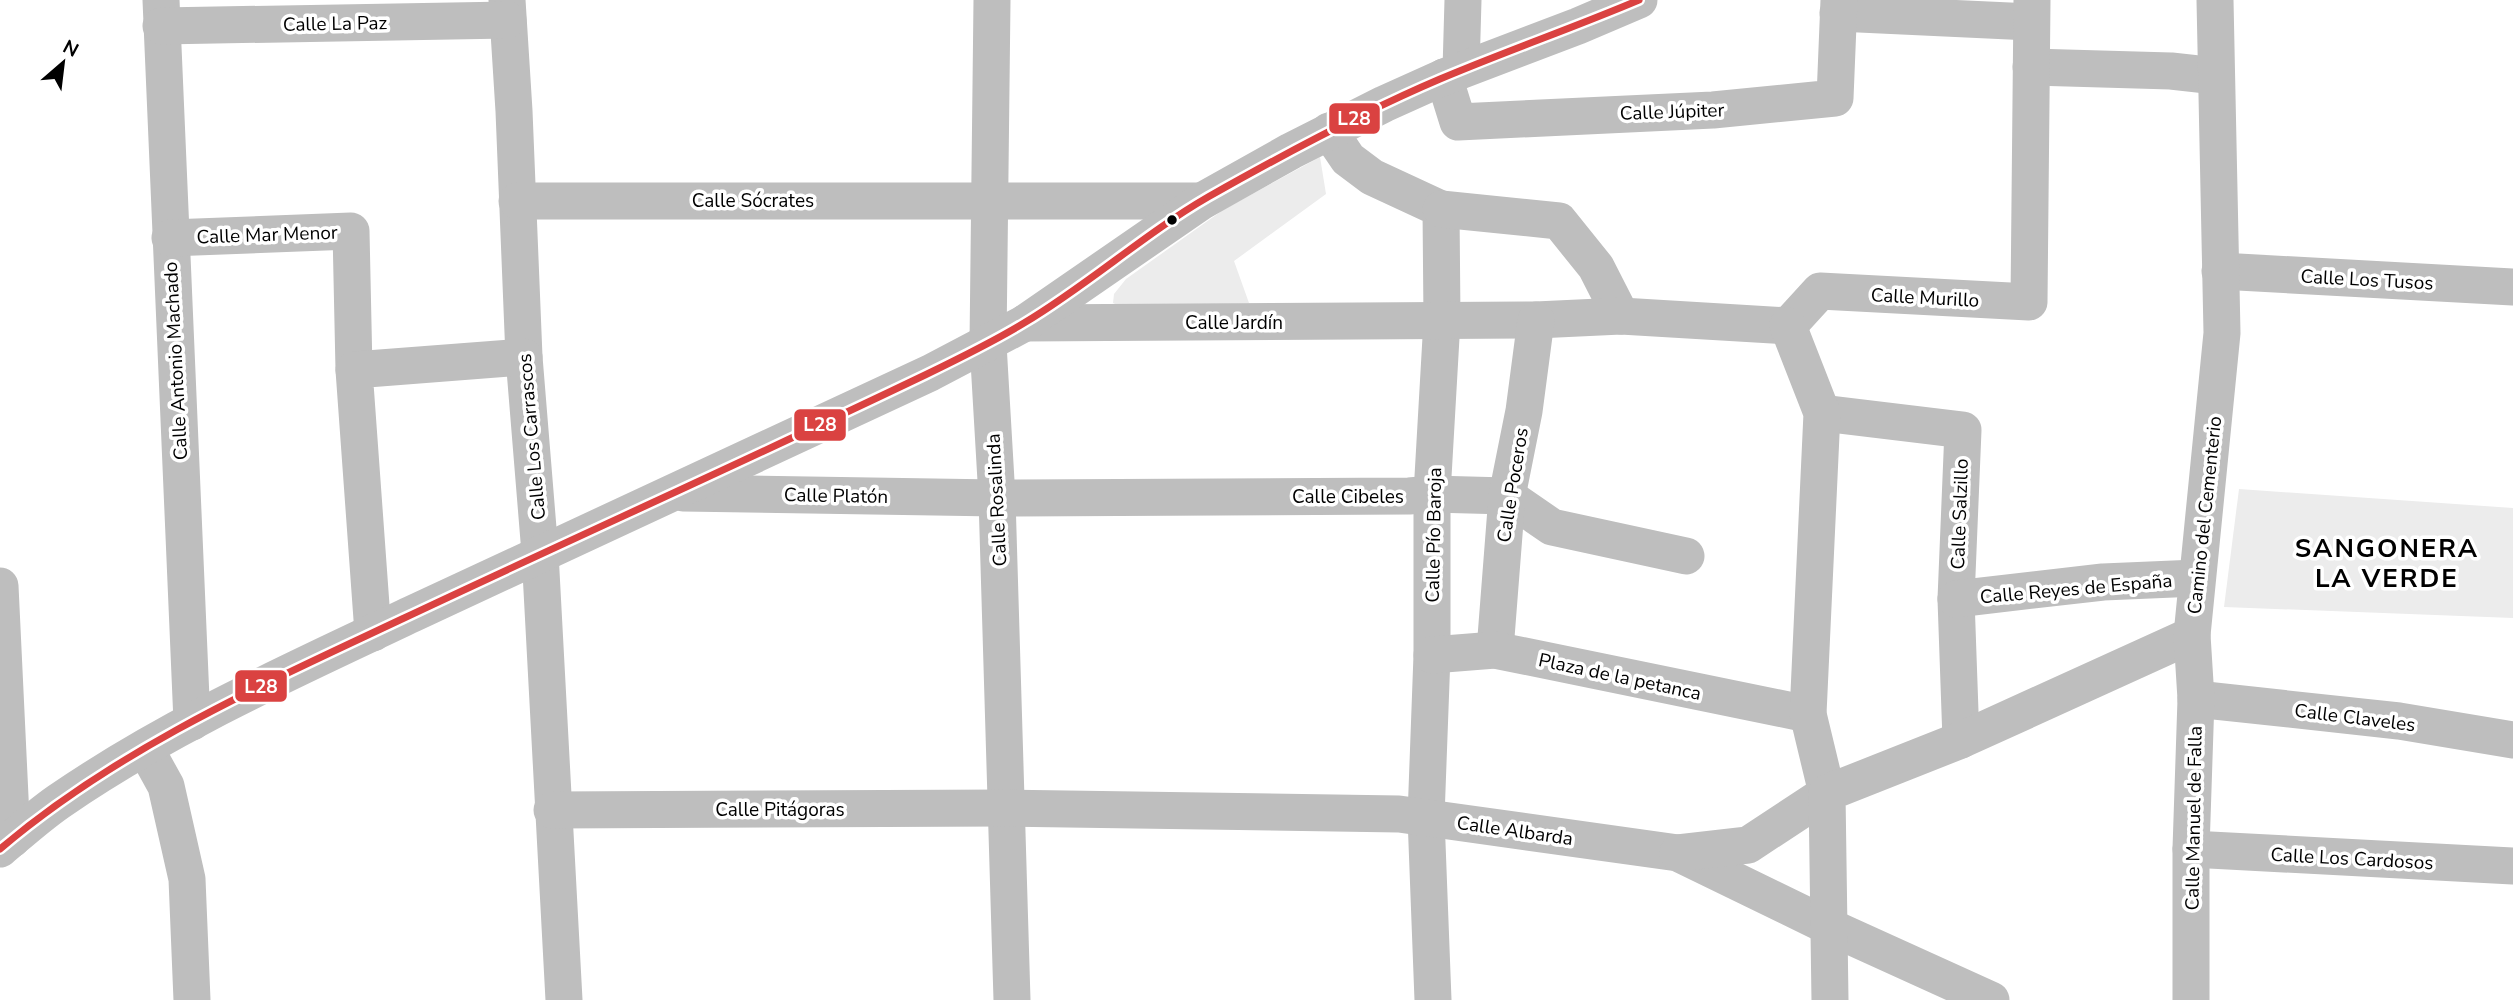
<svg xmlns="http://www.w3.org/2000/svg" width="2513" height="1000" font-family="'Nunito Sans',sans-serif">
<rect width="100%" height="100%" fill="#fff"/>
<g fill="#ececec">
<path d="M1320 157 1326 194 1234 261 1249 303 1124 308 1113 303 1114 294 1126 279 1223 210Z"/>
<path d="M2239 489 2513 508V618L2224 607Z"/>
</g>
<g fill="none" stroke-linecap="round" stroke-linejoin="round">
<g stroke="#bebebe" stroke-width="37">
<path d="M161 0 192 722"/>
<path d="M507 0 514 111 524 357 540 553 564 1000"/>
<path d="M992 0 988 344 997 498 1012 1000"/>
<path d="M1838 13 2031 22"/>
<path d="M161 26 508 20"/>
<path d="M2031 67 2171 71 2216 76"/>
<path d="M1461 70 1463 0"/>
<path d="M1444 77 1458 122 1713 110 1835 98 1839 0"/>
<path d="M1329 131 1348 159 1372 177 1441 209 1442 320 1432 494V655L1426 817 1433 1000"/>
<path d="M517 201H1202"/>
<path d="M1441 209 1559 221 1596 267 1621 316"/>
<path d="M170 238 351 231 354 370"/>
<path d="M2220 271 2513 287"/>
<path d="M1025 323 1536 320 1621 316 1788 326 1820 291 2029 302 2032 0"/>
<path d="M1822 413 1963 430 1956 599 1961 740"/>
<path d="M683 493 997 498 1409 496 1432 494 1507 496 1552 527 1686 556"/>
<path d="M0 586 12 839 0 836"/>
<path d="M1956 599 2103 582 2197 578"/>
<path d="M373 633 354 370 524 357"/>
<path d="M1495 650 1507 496 1524 411 1536 320"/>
<path d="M1432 655 1495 650 1808 714"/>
<path d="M2196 699 2399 721 2513 740"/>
<path d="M145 748 166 786 187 879 192 1000"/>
<path d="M552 810 1007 808 1399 814 1678 853 1830 927 1991 1000"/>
<path d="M0 849C19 833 38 816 58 802 168 726 292 671 412 614 584 533 757 454 930 373L1025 323 1202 201 1291 151 1384 104 1444 77 1578 26 1639 0"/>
<path d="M2191 849 2513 866"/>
<path d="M1678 853 1748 845 1827 793 1808 714 1822 413 1788 326"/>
<path d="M1830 1000 1827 793 1961 740 2192 635"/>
<path d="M2191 1000V849L2196 699 2192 635 2222 333 2215 0"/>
</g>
<g stroke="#fff" stroke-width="12">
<path id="bus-1" d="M0 849C119 748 262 685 402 619 576 537 752 458 925 375 958 359 993 342 1024 323 1088 285 1144 234 1208 197 1284 154 1360 113 1440 79 1506 51 1573 28 1639 0"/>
</g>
<use href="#bus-1" stroke="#da4241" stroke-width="7"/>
</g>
<circle fill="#000" stroke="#fff" stroke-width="2.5" cx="1172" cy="220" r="6"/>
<g text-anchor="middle" stroke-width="7" stroke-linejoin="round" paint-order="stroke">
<g font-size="19" fill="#000" stroke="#fff">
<text transform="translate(335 23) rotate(-1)" y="7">Calle La Paz</text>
<text transform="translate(1672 111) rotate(-2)" y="7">Calle Júpiter</text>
<text x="753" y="207">Calle Sócrates</text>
<text transform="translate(267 234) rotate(-2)" y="7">Calle Mar Menor</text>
<text transform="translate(2367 279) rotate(3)" y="7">Calle Los Tusos</text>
<text transform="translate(1925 297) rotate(3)" y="7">Calle Murillo</text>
<text x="1234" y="329">Calle Jardín</text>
<text transform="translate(175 361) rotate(-93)" y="7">Calle Antonio Machado</text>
<text transform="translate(531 437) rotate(-95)" y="7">Calle Los Carrascos</text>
<text transform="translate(1512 485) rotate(-81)" y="7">Calle Poceros</text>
<text transform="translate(836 495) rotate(1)" y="7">Calle Platón</text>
<text x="1348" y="503">Calle Cibeles</text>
<text transform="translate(996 500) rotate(-93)" y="7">Calle Rosalinda</text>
<text transform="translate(1959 514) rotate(-88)" y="7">Calle Salzillo</text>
<text transform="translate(2204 515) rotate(-84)" y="7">Camino del Cementerio</text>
<text transform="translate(1433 535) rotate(-89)" y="7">Calle Pío Baroja</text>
<text transform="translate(2076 588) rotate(-5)" y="7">Calle Reyes de España</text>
<text transform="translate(1620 676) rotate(12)" y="7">Plaza de la petanca</text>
<text transform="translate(2355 717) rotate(7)" y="7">Calle Claveles</text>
<text x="780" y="816">Calle Pitágoras</text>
<text transform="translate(2193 818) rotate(-89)" y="7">Calle Manuel de Falla</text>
<text transform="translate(1515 830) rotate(8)" y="7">Calle Albarda</text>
<text transform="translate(2352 858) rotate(3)" y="7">Calle Los Cardosos</text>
</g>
<g font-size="26" font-weight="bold" letter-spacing="2" fill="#000" stroke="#fff">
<text x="2387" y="557">SANGONERA<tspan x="2387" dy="30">LA VERDE</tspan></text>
</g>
</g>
<g stroke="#fff" stroke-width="2.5">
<rect x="1328" y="102" width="53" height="33" rx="7" fill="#da4241"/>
<rect x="793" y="408" width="54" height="34" rx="7" fill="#da4241"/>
<rect x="234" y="669" width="54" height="34" rx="7" fill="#da4241"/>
</g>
<g font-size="19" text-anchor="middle" font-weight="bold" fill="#fff">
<text x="1354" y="125">L28</text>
<text x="820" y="431">L28</text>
<text x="261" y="693">L28</text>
</g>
<g transform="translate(63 63) rotate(28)" stroke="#ffffff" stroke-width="5" paint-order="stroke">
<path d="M0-5L12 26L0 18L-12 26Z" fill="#000000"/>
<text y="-10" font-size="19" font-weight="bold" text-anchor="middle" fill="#000000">N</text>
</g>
</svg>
